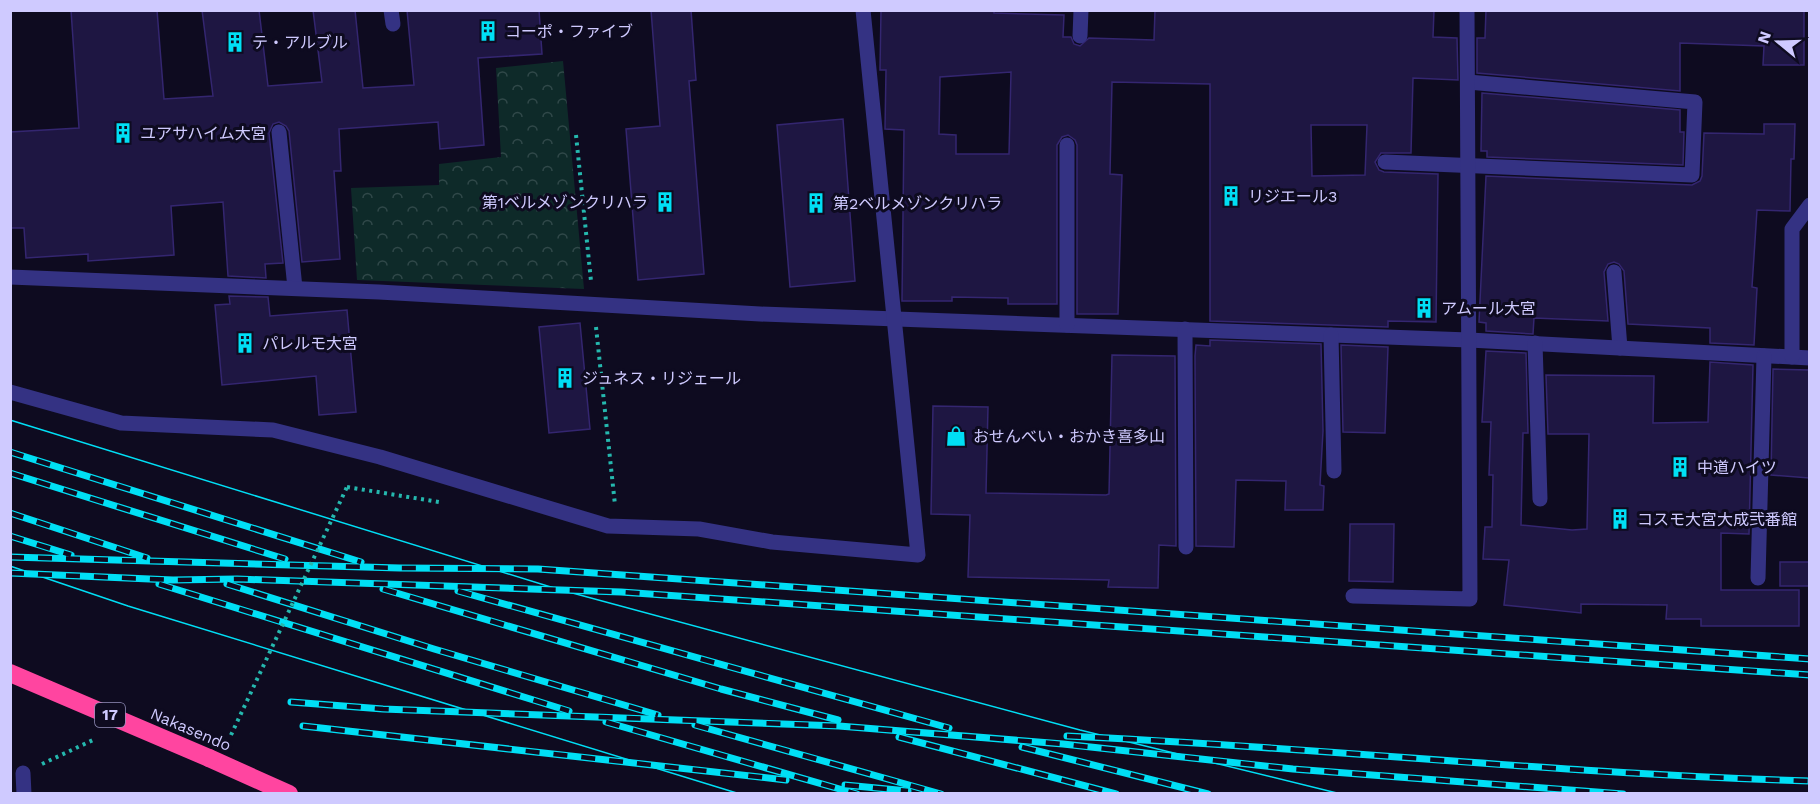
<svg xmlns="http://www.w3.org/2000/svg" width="1820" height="804" font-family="'Work Sans','Noto Sans JP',sans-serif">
<defs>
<pattern id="forest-crowns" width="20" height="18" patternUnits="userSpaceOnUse" patternTransform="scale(1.5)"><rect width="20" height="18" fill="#0e2a29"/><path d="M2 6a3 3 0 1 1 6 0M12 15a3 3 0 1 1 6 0" fill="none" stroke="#304849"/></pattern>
</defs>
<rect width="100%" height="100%" fill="#0e0b20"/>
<path fill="url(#forest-crowns)" d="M563 61 584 289 357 280 351 188 439 185V164L501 157 496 68Z"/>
<g fill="#1e1642" stroke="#342670" stroke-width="1.5" fill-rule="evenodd">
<path d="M71 10H157L164 99 213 96 202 10H259L268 86 322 82 313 10H355L363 88 414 85 407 10H539L542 54 478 58 484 145 440 149 438 122 339 129 341 171H334L340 259 302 262 289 131 286 126 279 122 273 124 269 133 283 263 265 264 266 278 228 276 223 202 171 206 174 255 88 261V254L26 258 24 228H10V132L79 128Z"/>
<path d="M651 10H691L696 80 689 81 704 274 638 280 626 129 660 126Z"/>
<path d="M881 10H994V13L1064 15 1063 37H1071L1074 44 1080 46 1089 38 1154 40 1155 10H1434L1433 37 1457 38 1458 80 1413 78 1411 153H1381L1375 162 1379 170 1384 172 1438 174 1436 322 1388 321V327L1210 321V84L1112 82 1110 174 1122 175 1118 314H1077V145L1075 140 1068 135 1062 137 1057 145V304H1008V298L952 297V301H902L904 130 885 129 886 70H880ZM1011 72 1009 154H956V135L939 134 940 77ZM1311 125H1367L1365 175 1312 176Z"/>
<path d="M1486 10H1804V65H1763L1764 46 1680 43V91L1477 73V38H1485Z"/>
<path d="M1482 93 1680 110V132H1684L1683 165 1487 157V151H1481Z"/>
<path d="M843 119 855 281 790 287 777 125Z"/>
<path d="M1764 124H1795L1794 159H1791L1790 211 1757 210 1752 287 1757 288 1754 345 1710 343V328L1628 324 1624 271 1619 264 1614 262 1608 264 1604 272 1608 321 1534 318 1533 334 1486 331V323L1479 322 1486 176 1692 185 1700 181 1702 176 1704 133 1764 134Z"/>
<path d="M229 296 268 297 270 316 347 310 356 412 319 415 316 376 222 385 215 305 230 304Z"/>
<path d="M580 323 590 429 549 433 539 327Z"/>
<path d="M1210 340 1321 344 1323 431 1320 485 1324 486 1323 510H1285L1286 481 1236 480 1234 547 1196 546 1195 356 1196 345 1210 346Z"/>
<path d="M1341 345 1388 347 1385 433 1343 432Z"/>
<path d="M1486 351 1526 353 1528 433H1523L1521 525 1572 530 1587 529 1589 434H1548L1546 375 1654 376 1653 423 1708 422 1710 362 1753 365 1749 534 1721 533V590H1799V626H1701V619H1666L1667 605 1581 604V613L1504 605 1509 560 1483 559 1485 527H1492L1493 475H1489L1491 422H1482Z"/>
<path d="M1112 355 1175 356 1176 546 1159 545 1158 588 1108 587 1109 580 968 577 970 515 931 514 933 406 988 407 986 493 1106 495 1109 494Z"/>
<path d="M1773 369 1809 370V478L1771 475Z"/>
<path d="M1350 524H1394L1393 582 1349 581Z"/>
<rect x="1780" y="562" width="29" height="24"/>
</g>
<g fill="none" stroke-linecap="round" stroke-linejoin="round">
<g stroke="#25b8ae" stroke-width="4" stroke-dasharray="3 4.5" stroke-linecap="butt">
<path d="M576 135 591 281"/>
<path d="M596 327 615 505"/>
<path d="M347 487 439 502"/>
<path d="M42 764 93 740"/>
</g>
<g stroke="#343283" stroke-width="15">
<path d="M391 10 393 24"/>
<path d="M1080 36 1081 10"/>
<path d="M279 132 295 288"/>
<path d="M1385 162 1692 175 1695 102 1468 82"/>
<path d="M1614 272 1620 348"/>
<path d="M10 277 379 292 760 314 1469 340 1810 358"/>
<path d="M1067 325V145"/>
<path d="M1185 329 1186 547"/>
<path d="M1331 335 1334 471"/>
<path d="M1535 343 1540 499"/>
<path d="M1792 357V229L1810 205"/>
<path d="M10 392 121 423 273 430 380 457 608 526 699 529 772 542 918 555 863 10"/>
<path d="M1758 578 1764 356"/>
<path d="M1353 596 1470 599 1467 10"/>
<path d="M23 773 24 794"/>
</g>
<path stroke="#ff45a0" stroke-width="18" d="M209 758 289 794"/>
<g stroke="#00dff5" stroke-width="1.5">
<path d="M10 420 554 588 1080 730 1341 794"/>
<path d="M10 566 128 606 740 794"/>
</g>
<g stroke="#00dff5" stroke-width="7">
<g id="rail">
<path d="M10 452 361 562"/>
<path d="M10 473 285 559"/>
<path d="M10 513 147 558"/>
<path d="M10 536 71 555"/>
<path d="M10 557 400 568 538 569 1810 659"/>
<path d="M10 573 173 580 237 579 621 592 1810 675"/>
<path d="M159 584 569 711"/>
<path d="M227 584 434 649 658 715"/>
<path d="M383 589 721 689 838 720"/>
<path d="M458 591 949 728"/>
<path d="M291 702 383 709 839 726 1063 744 1293 769 1623 794"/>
<path d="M606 722 857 794"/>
<path d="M695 725 941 794"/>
<path d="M303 726 786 780"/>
<path d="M1067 736C1315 747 1562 774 1810 781"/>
<path d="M899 737 1116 794"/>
<path d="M1022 747 1208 794"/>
<path d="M845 785 908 791"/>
</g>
</g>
<use href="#rail" stroke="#0e0b20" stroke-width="4.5" stroke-dasharray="14" stroke-linecap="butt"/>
<path stroke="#25b8ae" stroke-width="4" stroke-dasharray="3 4.5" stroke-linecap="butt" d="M231 735 347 487"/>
<path stroke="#ff45a0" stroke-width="18" d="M10 673 209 758"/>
</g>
<defs>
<g id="building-bare" transform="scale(1.62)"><path d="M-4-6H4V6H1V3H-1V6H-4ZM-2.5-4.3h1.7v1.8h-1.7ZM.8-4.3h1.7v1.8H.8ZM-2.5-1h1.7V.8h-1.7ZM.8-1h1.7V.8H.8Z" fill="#00dff5" stroke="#0e0b20" stroke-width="2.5" paint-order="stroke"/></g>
<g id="shop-bare" transform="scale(1.62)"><path d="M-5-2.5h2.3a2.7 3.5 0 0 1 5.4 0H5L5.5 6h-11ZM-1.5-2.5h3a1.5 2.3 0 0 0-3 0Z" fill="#00dff5" stroke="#0e0b20" stroke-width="2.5" paint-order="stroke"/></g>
</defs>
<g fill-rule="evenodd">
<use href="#building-bare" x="488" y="31"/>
<use href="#building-bare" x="235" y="42"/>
<use href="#building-bare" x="123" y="133"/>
<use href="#building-bare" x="1231" y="196"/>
<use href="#building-bare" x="665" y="202"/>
<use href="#building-bare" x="816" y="203"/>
<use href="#building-bare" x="1424" y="308"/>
<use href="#building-bare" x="245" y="343"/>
<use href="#building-bare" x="565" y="378"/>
<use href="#shop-bare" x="956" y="436"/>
<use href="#building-bare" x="1680" y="467"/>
<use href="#building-bare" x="1620" y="519"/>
</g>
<g text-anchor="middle" stroke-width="6" stroke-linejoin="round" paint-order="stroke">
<rect fill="#0e0b20" stroke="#9591bc" stroke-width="1.5" x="95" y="703" width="30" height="24" rx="4.5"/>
<g font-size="15" font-weight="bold" fill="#cfcaff">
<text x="110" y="720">17</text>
</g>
<g font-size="16" fill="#cfcaff" stroke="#0e0b20" text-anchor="start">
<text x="505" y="37">コーポ・ファイブ</text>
<text x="252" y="48">テ・アルブル</text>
<text x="140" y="139">ユアサハイム大宮</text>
<text x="1248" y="202">リジエール3</text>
<text x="648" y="208" text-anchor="end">第1ベルメゾンクリハラ</text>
<text x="833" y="209">第2ベルメゾンクリハラ</text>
<text x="1441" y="314">アムール大宮</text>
<text x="262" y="349">パレルモ大宮</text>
<text x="582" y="384">ジュネス・リジェール</text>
<text x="973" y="442">おせんべい・おかき喜多山</text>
<text x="1697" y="473">中道ハイツ</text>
<text x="1637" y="525">コスモ大宮大成弐番館</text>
</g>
<g font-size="16" fill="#cfcaff" stroke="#0e0b20">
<text transform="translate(191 729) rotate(23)" y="6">Nakasendo</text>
</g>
</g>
<rect width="1820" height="804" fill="none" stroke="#cfcaff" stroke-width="24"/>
<g transform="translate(1778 42) rotate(289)" stroke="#0e0b20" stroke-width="4.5" paint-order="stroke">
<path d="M0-4.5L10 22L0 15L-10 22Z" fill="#cfcaff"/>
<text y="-9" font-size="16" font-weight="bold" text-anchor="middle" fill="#cfcaff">N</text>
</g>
</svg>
